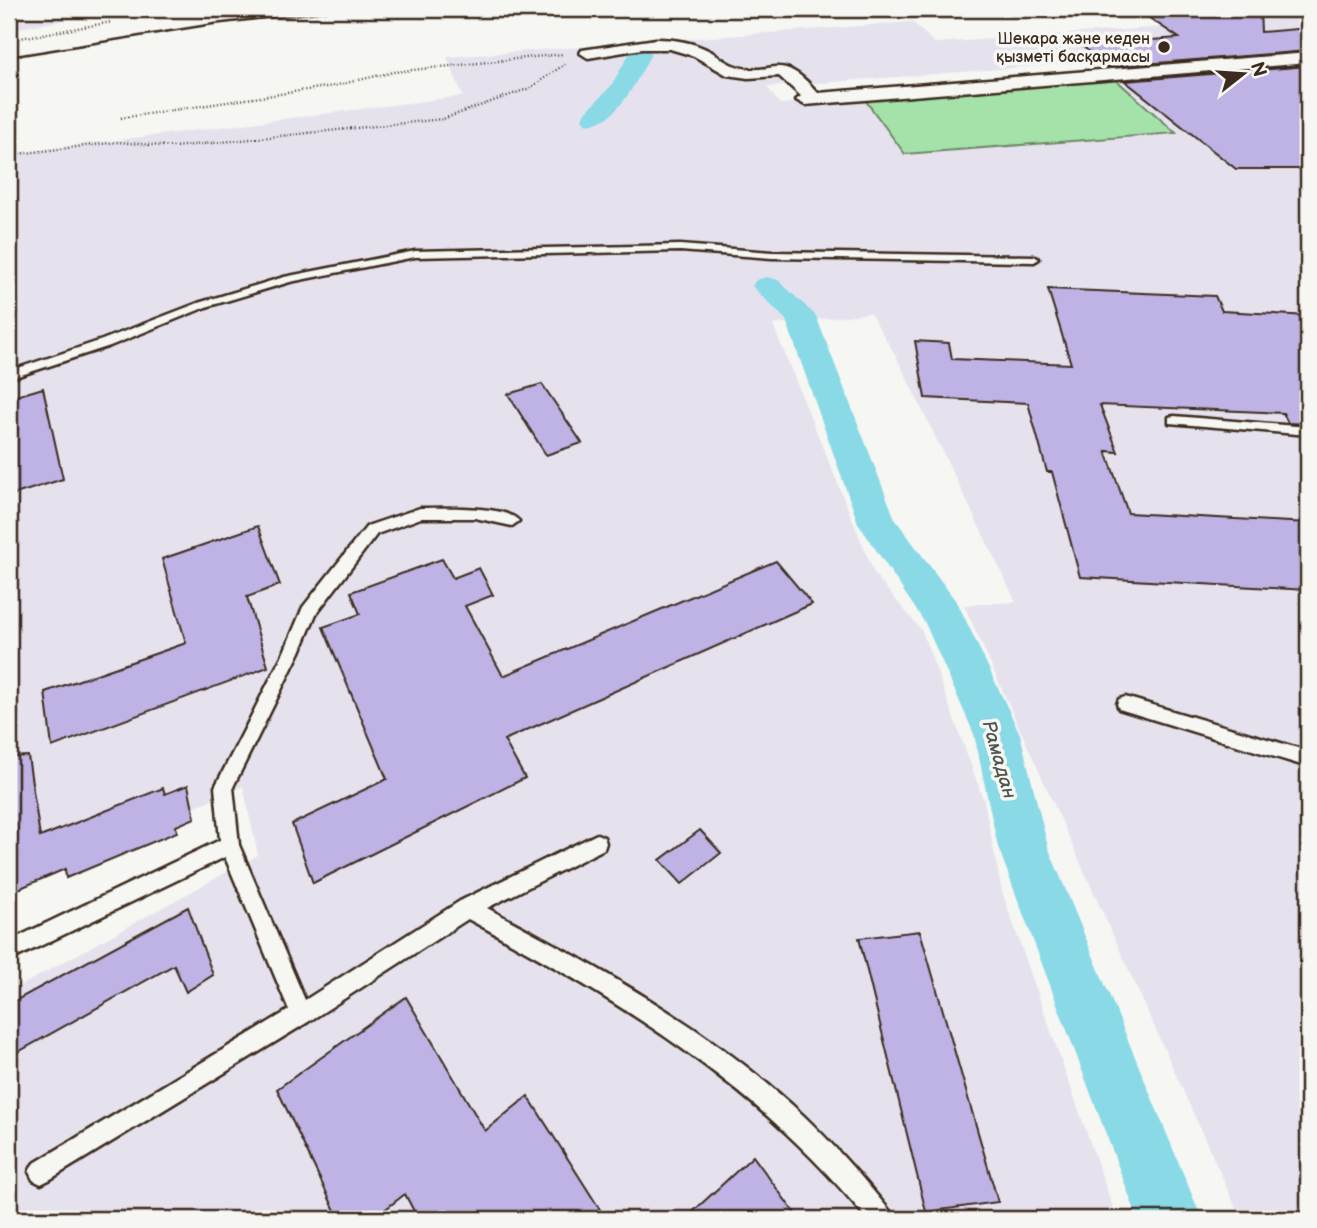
<svg xmlns="http://www.w3.org/2000/svg" width="1317" height="1228" font-family="'Balsamiq Sans',sans-serif">
<rect width="100%" height="100%" fill="#f6f6f2"/>
<filter id="ink" filterUnits="userSpaceOnUse"><feTurbulence type="fractalNoise" baseFrequency=".0143" numOctaves="2"/><feDisplacementMap in="SourceGraphic" scale="14" xChannelSelector="R" yChannelSelector="G"/><feConvolveMatrix kernelMatrix="1 2 1 2 8 2 1 2 1" color-interpolation-filters="sRGB"/></filter>
<g filter="url(#ink)">
<g fill="#e5e2ee">
<path d="M9 17 77 18 9 30Z"/>
<path d="M1308 17V45L767 87 780 104 863 97 1175 132 1114 78 1308 63V1219H1241L964 605 1016 602 895 354 870 313 773 325 875 575 922 631 984 801 1002 892 1117 1219H9V992L258 855 243 786 9 886V154L463 96 447 57 912 22 935 43Z"/>
</g>
<path fill="#a4e2aa" stroke="#708664" stroke-width="2" d="M1114 78 1176 133 905 154 863 97 942 90 944 94Z"/>
<g fill="none" stroke-linecap="round" stroke-linejoin="round">
<g fill="#8ad9e7" fill-rule="evenodd">
<path d="M640 47 648 49 651 54C639 76 615 130 585 123L582 118 585 113 611 86 632 49Z"/>
<path d="M767 277 778 280 816 316 895 519 958 604 1020 734 1048 847 1202 1219H1138L998 847 974 734 925 623 858 523 786 320 752 286 756 280Z"/>
</g>
</g>
<g fill="#beb3e4" stroke="#3b2a1e" stroke-width="2">
<path d="M1136 9H1260L1261 32 1308 28V51L1107 67 1081 45 1179 38Z"/>
<path d="M1308 66V169H1236L1125 81Z"/>
<path d="M1048 289 1215 296 1222 311 1308 316V424L1288 423 1283 413 1100 405 1118 452 1106 451 1128 513 1308 523V590L1080 577 1052 472H1047L1028 403 925 398 915 341 949 343 952 359 1071 364Z"/>
<path d="M542 384 582 443 546 455 508 394Z"/>
<path d="M43 388 63 479 9 496V398Z"/>
<path d="M258 526 280 585 247 597 268 667 52 747 45 692 186 643 162 559Z"/>
<path d="M442 559 453 578 479 568 493 595 465 606 503 676 776 561 812 604 504 740 525 778 313 883 292 824 387 779 323 627 360 614 351 592Z"/>
<path d="M28 756 40 837 163 788 165 794 188 785 195 818 176 826 177 832 66 878 65 869 9 893V757Z"/>
<path d="M700 830 721 853 682 884 660 860Z"/>
<path d="M188 907 213 975 186 992 174 965 9 1057V1004Z"/>
<path d="M920 931 998 1202 926 1212 859 938Z"/>
<path d="M406 997 485 1131 528 1096 606 1219H418L405 1194 373 1219H339L277 1089Z"/>
<path d="M753 1156 799 1219H685Z"/>
</g>
<g fill="none" stroke-linecap="round" stroke-linejoin="round">
<g stroke="#3b2a1e" stroke-width="5">
<g id="lane">
<path d="M680 245 772 252 1034 256 1039 259 1034 262 772 258 680 251 415 257 290 282 206 307 110 346 9 379V371L102 340 198 303 284 277 415 251Z"/>
<path d="M1174 416 1308 427V435L1169 423V417Z"/>
<path d="M420 508C442 508 506 505 519 521L512 526 475 518H421L377 534 316 614 300 652 233 787 239 845 305 1000 460 901 597 834 604 837 606 843 604 849 487 908C598 967 712 1029 804 1116 835 1146 863 1178 890 1211L894 1219H867C754 1082 622 1003 468 919L308 1022 49 1180 41 1184 33 1180 29 1172 33 1164 289 1010 225 857 9 961V941L220 840 215 787 284 652 303 607 367 526Z"/>
<path d="M1125 697 1308 751V767L1119 709 1117 704 1119 699Z"/>
</g>
</g>
<g stroke="#3b2a1e" stroke-width="5">
<path id="street" d="M656 39C674 39 693 42 710 51 718 55 725 62 733 65 773 80 777 46 818 93L1308 53V63L805 105 796 100 801 96 779 76 748 78 727 75 694 56 670 49H642L588 58 580 53 582 50Z"/>
</g>
<g stroke="#3b2a1e" stroke-width="2.5" stroke-dasharray="1 2.5" stroke-linecap="butt">
<path d="M9 40 112 22"/>
<path d="M121 118 333 86 394 72 563 54"/>
<path d="M9 155 118 142 174 147 443 119 530 88 565 64"/>
</g>
<use href="#lane" fill="#f6f6f2" fill-rule="evenodd"/>
<use href="#street" fill="#f6f6f2" fill-rule="evenodd"/>
<g stroke="#3b2a1e" stroke-width="2.5">
<path d="M9 11 176 9"/>
<path d="M9 57 214 24 343 9"/>
</g>
</g>
</g>
<circle fill="#3b2a1e" stroke="#f6f6f2" stroke-width="2.5" cx="1164" cy="47" r="7"/>
<g text-anchor="middle" stroke-width="7" stroke-linejoin="round" paint-order="stroke">
<g font-size="16" fill="#3b2a1e" stroke="#f6f6f2" text-anchor="end">
<text x="1150" y="44">Шекара және кеден<tspan x="1150" dy="18">қызметі басқармасы</tspan></text>
</g>
<g font-size="19" font-style="italic" fill="#4f5650" stroke="#f6f6f2">
<text transform="translate(1000 759) rotate(74)" y="7">Рамадан</text>
</g>
</g>
<rect width="1317" height="1228" fill="none" stroke="#f6f6f2" stroke-width="35"/>
<rect x="18" y="18" width="1282" height="1193" fill="none" stroke="#3b2a1e" stroke-width="2.5" filter="url(#ink)"/>
<g transform="translate(1243 74) rotate(73)" stroke="#f6f6f2" stroke-width="5" paint-order="stroke">
<path d="M0-5L12 26L0 18L-12 26Z" fill="#3b2a1e"/>
<text y="-10" font-size="19" font-weight="bold" text-anchor="middle" fill="#3b2a1e">N</text>
</g>
</svg>
